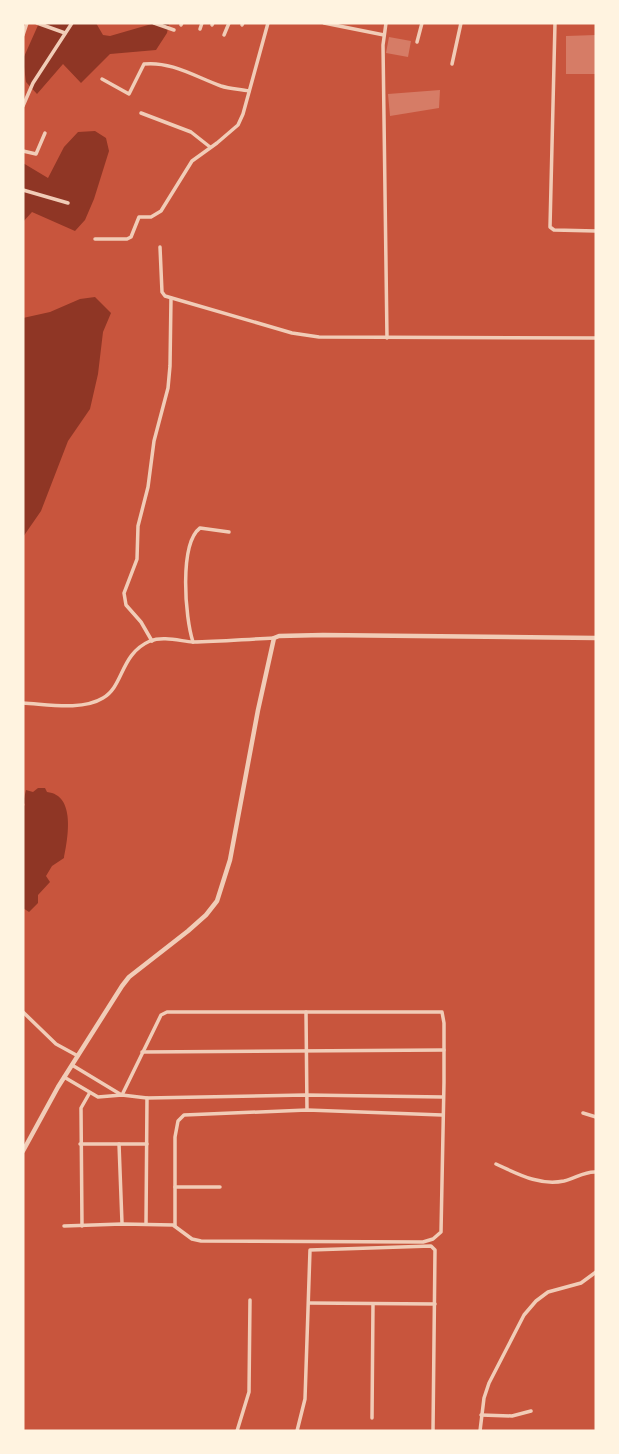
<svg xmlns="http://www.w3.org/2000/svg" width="619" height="1454" font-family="'PT Sans Narrow',sans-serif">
<rect width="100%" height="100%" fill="#c8553d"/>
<g fill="#8f3625">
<path d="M39 23H96L103 35 110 36 155 23H169L167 33 156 50 110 54 81 83 63 64 37 94 26 82 23 59Z"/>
<path d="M95 131 106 138 109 151 94 199 85 220 75 231 32 212 23 222V163L48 178 64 147 78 132Z"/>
<path d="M95 297 111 313 103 332 98 374 90 409 68 441 41 511 23 537V318L50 312 80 299Z"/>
<path d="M38 788H45L47 792C76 795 68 838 64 858L52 866 46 876 50 882 38 895V903L29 912 23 908V809L25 804 23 803 26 790 33 792Z"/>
</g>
<g fill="#d67c66">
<path d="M596 35V74H566V36Z"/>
<path d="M389 37 411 41 408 57 386 53Z"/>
<path d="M440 90 439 108 390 116 388 94Z"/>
</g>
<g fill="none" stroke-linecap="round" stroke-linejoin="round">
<g stroke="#f1ccb7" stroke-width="3.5">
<path d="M37 23 65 33"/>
<path d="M154 23 174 30"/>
<path d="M324 23 384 35"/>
<path d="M386 23 383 45 387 338"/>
<path d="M555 23 550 227 554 230 596 231"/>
<path d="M181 25 182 23"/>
<path d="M212 25 213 23"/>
<path d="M242 25 243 23"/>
<path d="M200 29 202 23"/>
<path d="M23 35 27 23"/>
<path d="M224 35 229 23"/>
<path d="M417 42 422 23"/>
<path d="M452 64 461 23"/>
<path d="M102 79 129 94 144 64C171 61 196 77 221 86 230 89 240 89 249 91"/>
<path d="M23 106 33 83 72 23"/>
<path d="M141 113 191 132 210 147"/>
<path d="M23 151 36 154 45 133"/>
<path d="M23 190 68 203"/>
<path d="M95 239H127L131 237 139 217H151L161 211 192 161 217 143 238 125 243 114 268 23"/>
<path d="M160 247 162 292 165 296 292 333 319 337 596 338"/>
<path d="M152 641 141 622 126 605 124 593 137 559 138 526 148 487 154 441 168 388 170 366 171 298"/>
<path d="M193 642C185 618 179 544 200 528L229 532"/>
<path d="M23 703C46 704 82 711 103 698 124 686 120 654 150 641 163 636 180 641 193 642 220 642 247 639 274 638"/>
<path d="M23 1012 56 1044 78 1056"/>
<path d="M306 1012 307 1110"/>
<path d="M142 1052 444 1050"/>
<path d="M72 1065 120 1094"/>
<path d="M64 1077 98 1097 122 1095 147 1098 306 1095 443 1097"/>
<path d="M583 1113 596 1117"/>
<path d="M80 1144H147"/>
<path d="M119 1144 122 1223"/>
<path d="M496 1164C518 1174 539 1186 564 1181 576 1178 585 1171 596 1172"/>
<path d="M175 1187H220"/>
<path d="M146 1224 147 1098"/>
<path d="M64 1226 122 1224 173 1225 192 1239 201 1241 423 1242 433 1239 441 1232 444 1082V1023L442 1012H167L161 1015 122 1095"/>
<path d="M82 1226 81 1108 89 1094"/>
<path d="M175 1226V1137L178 1121 184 1115 307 1110 442 1115"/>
<path d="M309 1303 435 1304"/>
<path d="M481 1415 512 1416 531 1411"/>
<path d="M372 1418 373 1304"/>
<path d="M237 1431 249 1392 250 1300"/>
<path d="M297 1431 305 1399 310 1250 431 1246 435 1250 433 1431"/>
<path d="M480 1431 484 1398 489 1383 524 1315 536 1301 548 1292 581 1283 596 1272"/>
</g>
<path stroke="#f1ccb7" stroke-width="4.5" d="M23 1151 58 1087 122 986 129 977 188 931 206 915 217 901 230 860 258 710 274 638 279 636 323 635 596 638"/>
</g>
<rect width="619" height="1454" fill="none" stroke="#fff3e0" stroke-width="49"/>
</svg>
